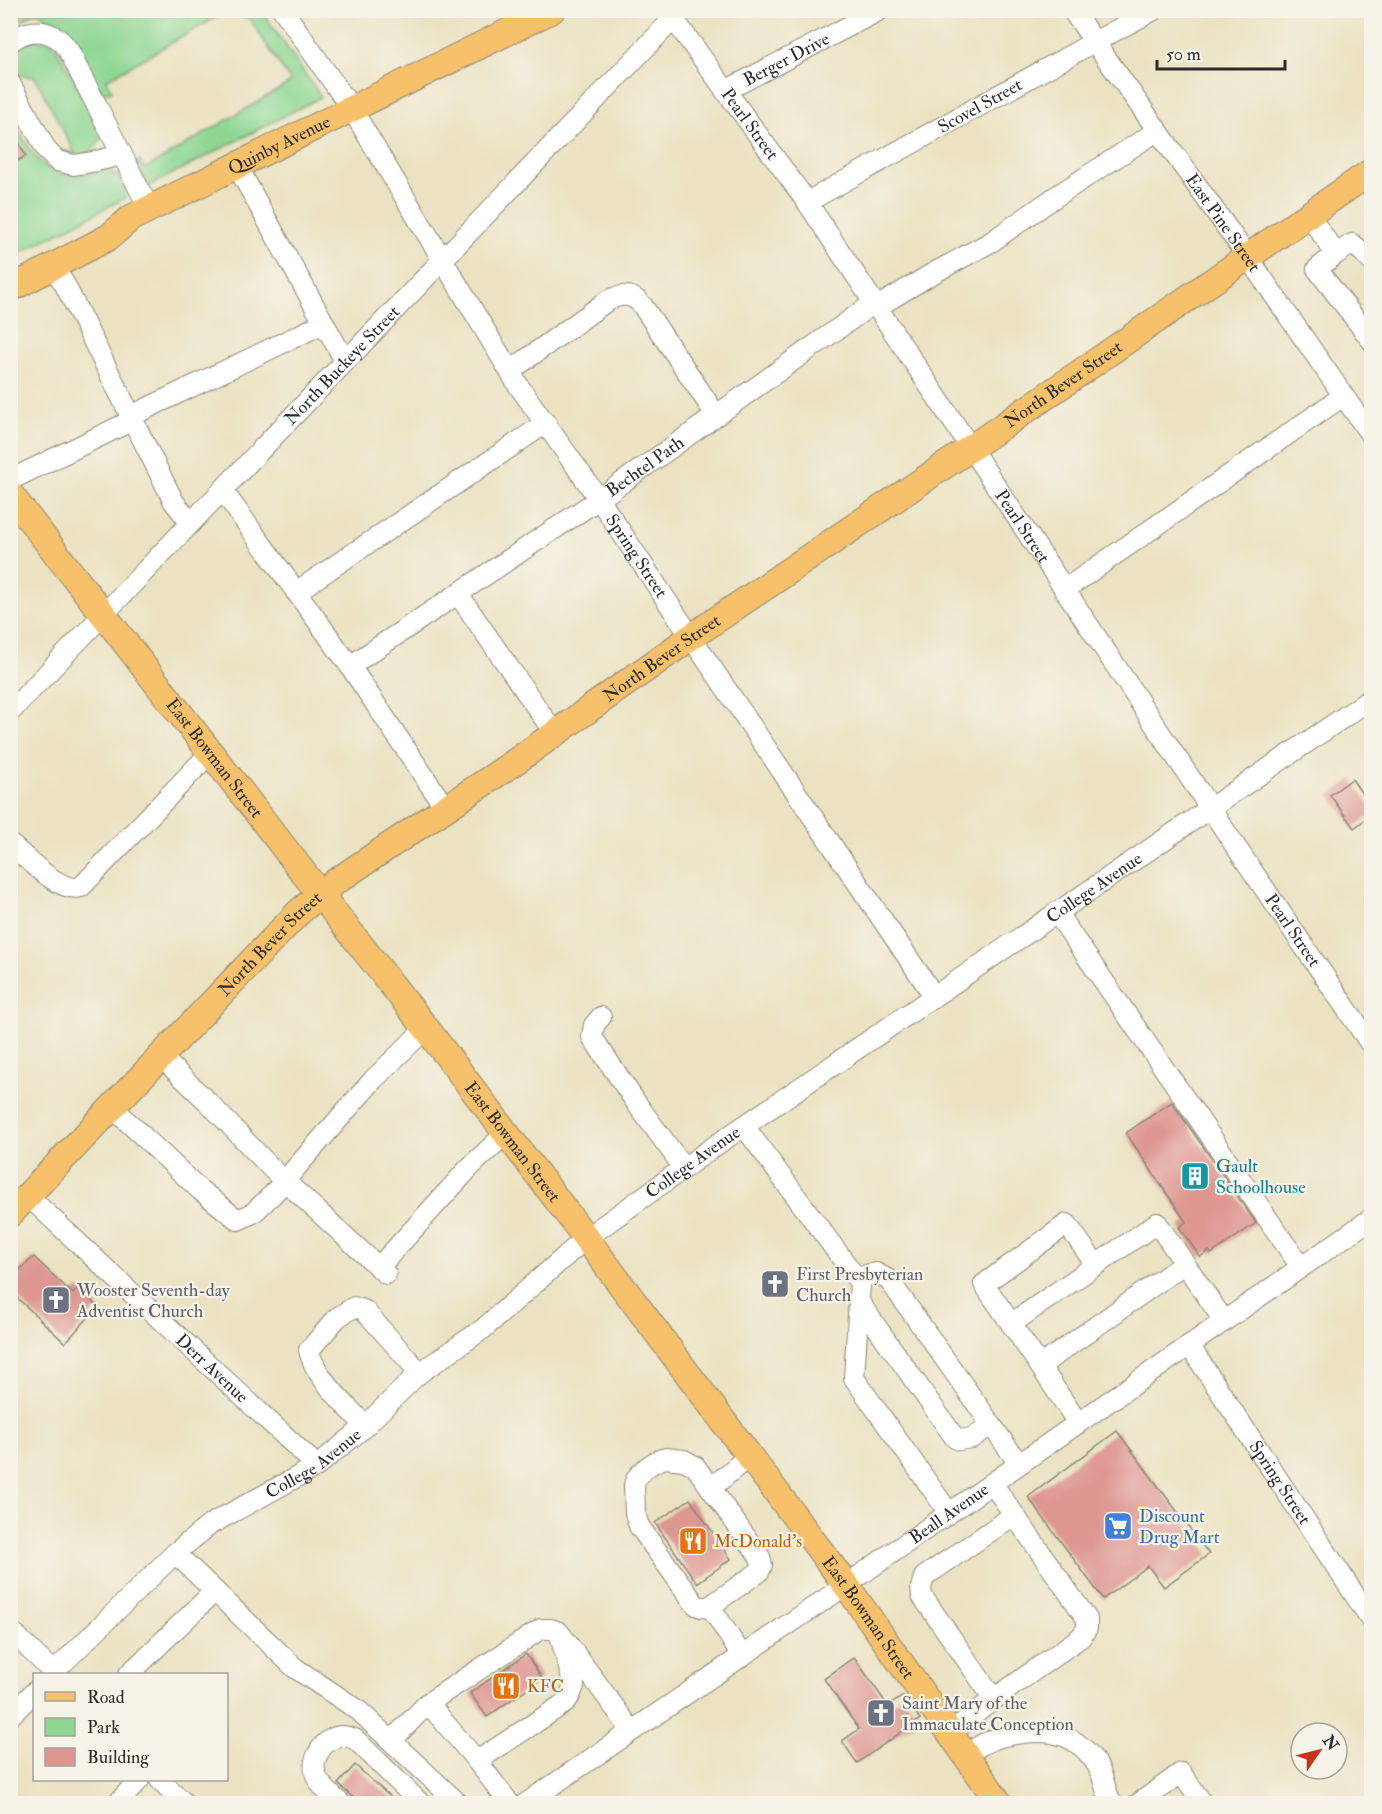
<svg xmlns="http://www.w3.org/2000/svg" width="1382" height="1814" font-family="'IM FELL Double Pica',serif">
<rect width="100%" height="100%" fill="#f7f3e8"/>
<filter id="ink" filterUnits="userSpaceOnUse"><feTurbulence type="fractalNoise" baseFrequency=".0167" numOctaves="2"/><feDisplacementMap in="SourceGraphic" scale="12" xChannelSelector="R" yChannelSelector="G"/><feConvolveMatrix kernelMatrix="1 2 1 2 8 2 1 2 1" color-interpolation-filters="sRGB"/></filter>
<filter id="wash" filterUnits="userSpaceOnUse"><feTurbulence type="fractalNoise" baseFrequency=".008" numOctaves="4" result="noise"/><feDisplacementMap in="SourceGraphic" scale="24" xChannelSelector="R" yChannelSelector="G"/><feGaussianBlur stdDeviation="1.35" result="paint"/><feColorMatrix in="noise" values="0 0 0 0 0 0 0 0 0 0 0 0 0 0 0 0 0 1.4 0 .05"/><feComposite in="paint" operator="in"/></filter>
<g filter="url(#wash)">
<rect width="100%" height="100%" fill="#eae2c1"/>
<g fill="#8dd793" stroke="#5c815f" stroke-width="1.5">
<path d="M11 11H262L321 97 149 186 136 162 139 160 145 169 291 82 250 19 227 11 106 80 112 91 103 93 99 89 68 34 38 12 34 13 11 27Z"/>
<path d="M26 39 53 42 102 131C99 155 77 161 57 149L75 153 35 77 18 75C11 59 15 50 26 39Z"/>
<path d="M10 113C25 141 38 176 75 175 86 175 97 170 108 170 121 175 126 185 125 198L11 258V165L26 156 11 127Z"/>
</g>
<g id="blocks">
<g fill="#de9691">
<path d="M10 127 26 156 10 165Z"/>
<path d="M1352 779 1371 807V815L1354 828 1330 795Z"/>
<path d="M1172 1102 1256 1223 1211 1254 1209 1251 1200 1257 1179 1227 1186 1222 1126 1133Z"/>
<path d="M34 1257 73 1294 78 1288 98 1307 65 1343 10 1291V1278Z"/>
<path d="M1117 1431 1209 1554 1164 1587 1148 1566 1103 1599 1028 1497Z"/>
<path d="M690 1499 731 1559 697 1583 655 1523Z"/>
<path d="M526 1654 542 1678 487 1717 470 1693Z"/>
<path d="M854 1657 888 1706 903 1696 920 1719 857 1763 842 1741 859 1729 824 1679Z"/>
<path d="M355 1765 397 1803H359L338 1784Z"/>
</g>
</g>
</g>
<g filter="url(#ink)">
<use href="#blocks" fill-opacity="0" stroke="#8a8676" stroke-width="1.5"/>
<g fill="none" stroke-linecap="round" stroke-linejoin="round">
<g stroke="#8a8676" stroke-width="22">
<g id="minor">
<path id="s1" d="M283 10 351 108 518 385 599 499 691 637 934 996"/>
<path id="s2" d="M667 10 807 202 1236 847 1372 1046"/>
<path id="s3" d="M1072 10 1247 256 1372 437"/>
<path d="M10 42C24 31 41 27 57 38 70 47 76 67 84 81 106 123 128 166 149 209"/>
<path d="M10 83 47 151 57 161 74 165 92 162 122 155"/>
<path id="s4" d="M725 91 880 10"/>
<path d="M237 166 345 361"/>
<path id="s5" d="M807 202 1094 42 1154 10"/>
<path d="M1308 214 1336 254 1317 269 1372 341"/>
<path d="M1336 254 1352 244 1363 252 1372 262"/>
<path d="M53 268 64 283 174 502 191 523"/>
<path d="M877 307 930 275 991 242 1055 197 1157 131"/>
<path d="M510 371 607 301C620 294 632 293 642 305L716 415"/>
<path d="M131 416 324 323"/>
<path d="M10 480 133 420"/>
<path d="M223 491 350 666 446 809"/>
<path d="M1064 590 1343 396"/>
<path d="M296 592 546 423"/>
<path d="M458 594 555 734"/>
<path id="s6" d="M350 666 599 499 874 303"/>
<path id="s7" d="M10 712 673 19"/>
<path d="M10 844C26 857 60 894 81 887L211 752"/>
<path d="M1056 912 1301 1267"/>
<path d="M601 1017 594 1025 592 1037 637 1104 684 1168"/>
<path d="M160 1056 207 1101 274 1171 386 1274"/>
<path d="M112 1107 200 1190 238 1220 253 1213 273 1194 373 1080 426 1028"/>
<path d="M744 1126 860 1283 854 1378 949 1513"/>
<path id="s8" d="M28 1196 317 1466"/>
<path d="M1185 1263 1040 1366 984 1284 1067 1224 1096 1265 1157 1223 1224 1321"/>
<path d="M379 1267 469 1168 506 1133"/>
<path d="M860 1283 866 1275 876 1273 889 1280 1019 1464"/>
<path d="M859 1302 955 1438 959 1440 972 1438 991 1425"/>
<path d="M1011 1324 1096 1265"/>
<path id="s9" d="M1189 1345 1372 1621"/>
<path d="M1040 1366 1078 1423"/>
<path d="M365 1426C347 1405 314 1377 309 1350L338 1317 354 1307 364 1310 420 1373"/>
<path d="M666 1458 684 1460 695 1466 760 1557 762 1565 759 1572 710 1606C704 1608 701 1608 695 1604L639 1526 635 1513 634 1485C637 1472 653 1461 666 1458Z"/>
<path d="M711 1488 749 1456"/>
<path d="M175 1553 295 1668 358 1710 459 1804"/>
<path d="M710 1606 742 1656"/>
<path d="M10 1630 55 1674"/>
<path d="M559 1632 574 1686 570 1696 565 1703 477 1761 428 1703 541 1629H551L559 1632 632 1731"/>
<path id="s10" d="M52 1674 175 1553 211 1524 317 1466 362 1429 418 1374 483 1329 586 1238 719 1143 1372 698"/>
<path d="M129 1674 215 1591"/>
<path d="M994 1699 922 1596 921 1588 924 1577 1014 1515"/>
<path d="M10 1716 34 1692"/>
<path d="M950 1733 994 1699 1081 1637 1087 1628V1619L992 1483"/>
<path d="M392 1740 428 1703"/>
<path d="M966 1755C973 1750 981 1744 990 1741 998 1737 1007 1735 1016 1734 1050 1728 1078 1734 1097 1765 1104 1777 1105 1791 1112 1804"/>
<path d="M477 1761 510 1804"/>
<path d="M160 1780 185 1804"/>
<path d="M117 1804 139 1780"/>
<path d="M341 1804C332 1795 320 1787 316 1775 310 1759 324 1738 341 1736 345 1735 350 1738 355 1739L421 1804"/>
<path id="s11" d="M525 1804 846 1585 1372 1218"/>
<path d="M1138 1804 1181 1773 1203 1804"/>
</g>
</g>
<g stroke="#8a8676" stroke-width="28">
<g id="major">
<path id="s12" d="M10 289 109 237 131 218 149 209 552 10"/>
<path id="s13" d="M10 494 320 894 426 1028 586 1238 846 1585 1000 1804"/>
<path id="s14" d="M10 1214 299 912 335 882 509 766 691 637 981 441 1372 171"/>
</g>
</g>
<use href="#minor" stroke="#fff" stroke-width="20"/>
<use href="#major" stroke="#f6c16b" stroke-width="26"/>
</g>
</g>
<defs>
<g id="building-square" transform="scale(1.5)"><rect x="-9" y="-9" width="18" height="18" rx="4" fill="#0f9aa8" stroke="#f7f3e8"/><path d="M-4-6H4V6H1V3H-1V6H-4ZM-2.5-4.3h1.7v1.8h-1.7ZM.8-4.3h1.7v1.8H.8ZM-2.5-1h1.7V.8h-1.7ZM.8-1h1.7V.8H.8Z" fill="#fff"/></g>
<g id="church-square" transform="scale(1.5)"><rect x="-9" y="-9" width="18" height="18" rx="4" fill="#6b7280" stroke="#f7f3e8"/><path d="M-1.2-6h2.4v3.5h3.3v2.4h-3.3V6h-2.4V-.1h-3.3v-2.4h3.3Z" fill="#fff"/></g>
<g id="supermarket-square" transform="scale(1.5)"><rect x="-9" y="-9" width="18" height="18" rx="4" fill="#3f7fe0" stroke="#f7f3e8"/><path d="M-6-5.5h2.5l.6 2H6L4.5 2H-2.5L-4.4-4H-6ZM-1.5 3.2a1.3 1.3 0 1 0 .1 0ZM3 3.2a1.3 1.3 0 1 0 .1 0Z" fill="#fff"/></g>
<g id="restaurant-square" transform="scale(1.5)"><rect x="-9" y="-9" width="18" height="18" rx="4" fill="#e8710a" stroke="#f7f3e8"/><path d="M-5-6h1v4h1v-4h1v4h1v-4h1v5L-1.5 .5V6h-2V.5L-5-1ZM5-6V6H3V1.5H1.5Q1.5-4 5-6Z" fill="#fff"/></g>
</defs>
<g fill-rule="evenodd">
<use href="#building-square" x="1195" y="1176"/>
<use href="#church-square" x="775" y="1284"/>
<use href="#church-square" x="56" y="1300"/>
<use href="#supermarket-square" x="1118" y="1526"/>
<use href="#restaurant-square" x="693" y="1541"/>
<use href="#restaurant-square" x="506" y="1686"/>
<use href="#church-square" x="881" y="1713"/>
</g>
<g text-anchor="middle" stroke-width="4.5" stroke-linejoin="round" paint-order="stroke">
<g font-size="18" fill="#2b2b2b" stroke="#f7f3e8">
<text dy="6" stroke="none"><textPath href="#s4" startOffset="69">Berger Drive</textPath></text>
<text dy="6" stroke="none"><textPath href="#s5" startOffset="198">Scovel Street</textPath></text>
<text dy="6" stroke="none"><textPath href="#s2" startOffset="141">Pearl Street</textPath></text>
<text dy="6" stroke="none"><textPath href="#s12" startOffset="306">Quinby Avenue</textPath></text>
<text dy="6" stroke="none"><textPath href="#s3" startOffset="261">East Pine Street</textPath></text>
<text dy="6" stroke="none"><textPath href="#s7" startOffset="480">North Buckeye Street</textPath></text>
<text dy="6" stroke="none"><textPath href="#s14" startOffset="1347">North Bever Street</textPath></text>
<text dy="6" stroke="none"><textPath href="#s6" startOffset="356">Bechtel Path</textPath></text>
<text dy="6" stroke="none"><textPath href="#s2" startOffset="627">Pearl Street</textPath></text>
<text dy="6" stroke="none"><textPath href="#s1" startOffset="651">Spring Street</textPath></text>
<text dy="6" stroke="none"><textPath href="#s14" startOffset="861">North Bever Street</textPath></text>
<text dy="6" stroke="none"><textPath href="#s13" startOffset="334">East Bowman Street</textPath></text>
<text dy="6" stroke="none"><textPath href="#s10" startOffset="1310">College Avenue</textPath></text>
<text dy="6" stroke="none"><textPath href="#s2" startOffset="1113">Pearl Street</textPath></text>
<text dy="6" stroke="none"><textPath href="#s14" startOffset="375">North Bever Street</textPath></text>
<text dy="6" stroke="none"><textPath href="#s13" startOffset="820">East Bowman Street</textPath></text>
<text dy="6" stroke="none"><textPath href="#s10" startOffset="824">College Avenue</textPath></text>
<text dy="6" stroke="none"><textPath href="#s8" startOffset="252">Derr Avenue</textPath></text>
<text dy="6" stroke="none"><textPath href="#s10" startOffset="338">College Avenue</textPath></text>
<text dy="6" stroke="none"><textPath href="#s9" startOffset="165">Spring Street</textPath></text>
<text dy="6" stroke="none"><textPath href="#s11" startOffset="514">Beall Avenue</textPath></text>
<text dy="6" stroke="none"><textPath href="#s13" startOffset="1414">East Bowman Street</textPath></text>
</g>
<g font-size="18" fill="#0d838f" stroke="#f7f3e8" text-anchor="start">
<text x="1216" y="1172">Gault<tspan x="1216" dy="21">Schoolhouse</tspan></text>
</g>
<g font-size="18" fill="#5b616d" stroke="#f7f3e8" text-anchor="start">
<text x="796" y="1280">First Presbyterian<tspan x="796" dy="21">Church</tspan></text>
<text x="77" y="1296">Wooster Seventh-day<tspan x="77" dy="21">Adventist Church</tspan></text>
<text x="902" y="1709">Saint Mary of the<tspan x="902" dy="21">Immaculate Conception</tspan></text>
</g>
<g font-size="18" fill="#366cbe" stroke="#f7f3e8" text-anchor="start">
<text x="1139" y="1522">Discount<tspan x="1139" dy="21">Drug Mart</tspan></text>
</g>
<g font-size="18" fill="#c56008" stroke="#f7f3e8" text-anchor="start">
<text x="714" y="1547">McDonald's</text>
<text x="527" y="1692">KFC</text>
</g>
</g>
<rect width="1382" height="1814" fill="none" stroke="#f7f3e8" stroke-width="36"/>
<rect x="33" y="1673" width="195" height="108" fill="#f7f3e8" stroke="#a5a39c" stroke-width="1.5"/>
<rect x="45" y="1692" width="30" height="9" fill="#f6c16b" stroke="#a5a39c" stroke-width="1.5"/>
<text x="87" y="1703" font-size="18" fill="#2b2b2b">Road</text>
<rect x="45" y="1718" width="30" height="18" fill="#8dd793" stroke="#a5a39c" stroke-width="1.5"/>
<text x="87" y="1733" font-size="18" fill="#2b2b2b">Park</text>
<rect x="45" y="1748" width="30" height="18" fill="#de9691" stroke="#a5a39c" stroke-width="1.5"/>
<text x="87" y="1763" font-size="18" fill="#2b2b2b">Building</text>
<g transform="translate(1319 1751) rotate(55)"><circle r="28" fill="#f7f3e8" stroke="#a5a39c" stroke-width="1.5"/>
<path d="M0-4.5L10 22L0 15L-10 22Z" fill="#c8321e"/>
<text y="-9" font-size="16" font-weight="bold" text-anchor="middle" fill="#2b2b2b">N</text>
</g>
<path d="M1157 60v9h128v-9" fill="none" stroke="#2b2b2b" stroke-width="3"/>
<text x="1166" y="60" font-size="18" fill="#2b2b2b" stroke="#f7f3e8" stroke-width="4.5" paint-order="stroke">50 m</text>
</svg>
